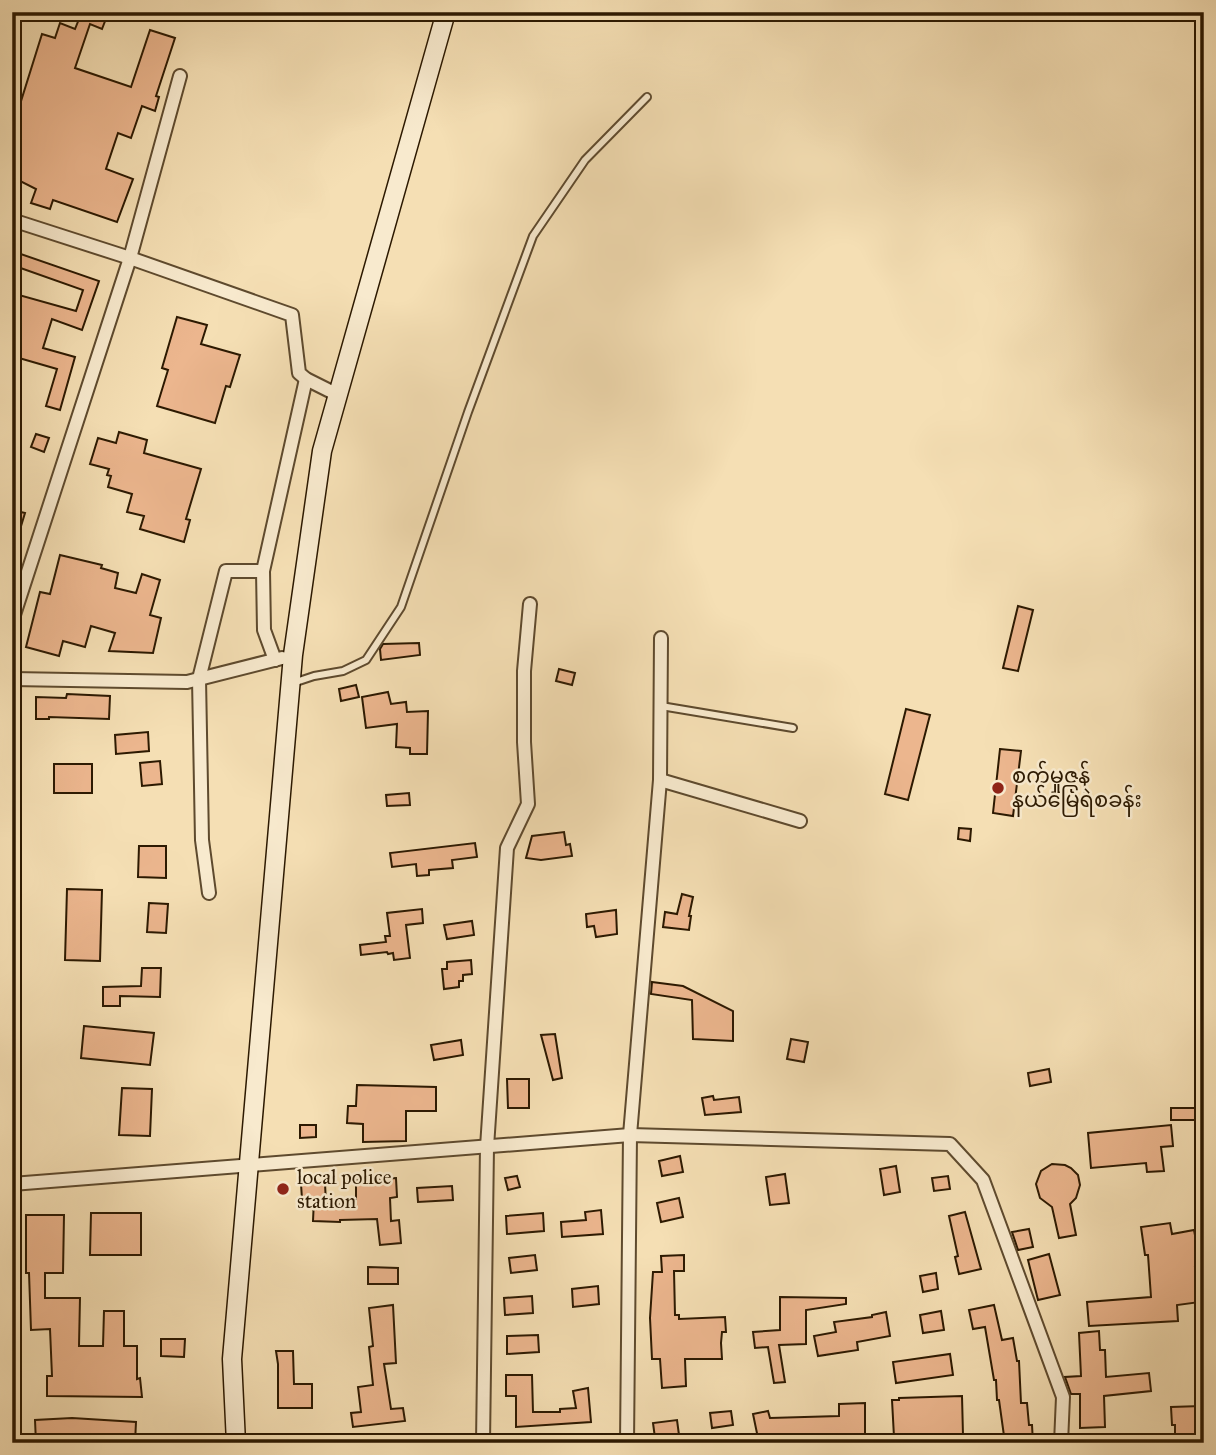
<svg xmlns="http://www.w3.org/2000/svg" width="1216" height="1455" font-family="'IM FELL Great Primer','Noto Sans Myanmar',serif">
<rect width="100%" height="100%" fill="#f5dfb4"/>
<filter id="stains"><feTurbulence type="fractalNoise" baseFrequency=".00286" numOctaves="4"/><feColorMatrix values="0 0 0 0 .2 0 0 0 0 .09 0 0 0 0 .02 0 0 0 .5 -.17"/></filter>
<radialGradient id="worn" r=".72"><stop offset=".6" stop-color="#630" stop-opacity="0"/><stop offset="1" stop-color="#630" stop-opacity=".3"/></radialGradient>
<g fill="#ecb68e" stroke="#2c1901" stroke-width="2">
<path d="M62 12H97L107 16 102 29 90 24 75 68 131 87 150 30 175 38 156 96 159 97 155 111 142 106 131 138 118 133 106 169 133 179 117 222 53 200 50 209 31 203 36 189 12 177V130L42 34 55 38 60 23 75 29 79 19Z"/>
<path d="M12 251 99 281 82 330 52 319 43 348 75 357 60 410 46 406 57 369 12 356V293L76 311 83 290 12 265Z"/>
<path d="M177 317 207 325 201 344 240 355 230 387 226 386 215 423 157 406 168 370 162 368Z"/>
<path d="M119 432 147 440 144 453 201 469 186 519 190 520 184 542 140 529 144 516 127 512 132 494 108 487 111 476 107 475 109 469 90 464 98 438 116 443Z"/>
<path d="M36 434 49 438 44 452 31 447Z"/>
<path d="M12 510 25 513 15 546H12Z"/>
<path d="M60 555 102 565 101 568 118 573 115 588 136 593 142 574 160 580 150 615 161 618 153 653 109 651 115 633 91 626 85 647 63 641 59 656 26 647 40 592 50 594Z"/>
<path d="M1018 606 1033 610 1018 671 1003 668Z"/>
<path d="M419 643 420 655 381 660 380 649 383 644Z"/>
<path d="M559 669 575 673 572 685 556 681Z"/>
<path d="M356 685 359 697 341 701 339 689Z"/>
<path d="M388 692 391 704 406 702 407 712 428 711 427 754H410V748L396 747 397 724 366 728 362 697Z"/>
<path d="M67 694 110 696 109 719 49 717V719H36V697L66 698Z"/>
<path d="M906 709 930 715 908 800 885 794Z"/>
<path d="M148 732 149 751 116 754 115 735Z"/>
<path d="M1000 749 1021 751 1013 816 993 813Z"/>
<path d="M160 761 162 784 142 786 140 763Z"/>
<rect x="54" y="764" width="38" height="29"/>
<path d="M409 793 410 805 387 806 386 795Z"/>
<path d="M959 828 971 829 970 841 958 839Z"/>
<path d="M564 832 566 845 570 844 572 856 541 860 526 858 532 836Z"/>
<path d="M475 843 477 857 452 860 453 868 429 870V875L417 876 416 864 392 867 390 853Z"/>
<path d="M139 846H166V878L138 877Z"/>
<path d="M67 889 102 890 100 961 65 960Z"/>
<path d="M682 894 693 897 689 916H691L689 930 663 927 665 912 677 914Z"/>
<path d="M149 903 168 904 166 933 147 932Z"/>
<path d="M422 909 423 923 406 925 410 958 394 960 393 953 388 954 387 952 361 955 360 945 386 942 385 936H390L387 913Z"/>
<path d="M616 910 617 934 596 937 594 926 587 927 586 914Z"/>
<path d="M472 921 474 935 447 939 444 925Z"/>
<path d="M471 960 472 974 463 975V981H459V987L444 989 442 969H447V962Z"/>
<path d="M142 968H161L160 997 120 996V1006H103V987L141 986Z"/>
<path d="M652 982 683 986 733 1011V1041L693 1039 692 1000 651 994Z"/>
<path d="M84 1026 154 1033 150 1065 81 1058Z"/>
<path d="M555 1034 562 1078 553 1080 541 1035Z"/>
<path d="M791 1039 808 1042 804 1062 787 1059Z"/>
<path d="M461 1040 463 1055 434 1060 431 1045Z"/>
<path d="M1049 1069 1051 1082 1030 1086 1028 1073Z"/>
<path d="M507 1079H529V1108H508Z"/>
<path d="M357 1085 436 1087V1111H406V1141L363 1142V1124L347 1123 348 1106H356Z"/>
<path d="M122 1088 152 1089 150 1136 119 1135Z"/>
<path d="M713 1096 714 1100 739 1097 741 1112 705 1115 702 1098Z"/>
<rect x="1171" y="1108" width="27" height="12"/>
<path d="M300 1125H316V1137L300 1138Z"/>
<path d="M1171 1125 1173 1146 1161 1147 1164 1171 1147 1172 1146 1163 1091 1168 1088 1133Z"/>
<path d="M680 1156 683 1172 662 1176 659 1161Z"/>
<path d="M1052 1164 1065 1165 1071 1168 1078 1175 1080 1185 1076 1198 1070 1204 1076 1235 1059 1238 1052 1207 1040 1198 1036 1184 1041 1171Z"/>
<path d="M896 1166 900 1192 884 1195 880 1169Z"/>
<path d="M785 1174 789 1203 770 1205 766 1177Z"/>
<path d="M517 1176 520 1187 508 1190 505 1178Z"/>
<path d="M948 1176 950 1189 934 1191 932 1178Z"/>
<path d="M396 1178 397 1197 390 1198 391 1221 399 1220 401 1243 380 1245 377 1219 340 1220V1222L313 1221 314 1199H302L301 1184 325 1183 326 1204 356 1205V1180Z"/>
<path d="M452 1186 453 1200 418 1202 417 1188Z"/>
<path d="M679 1198 683 1217 661 1222 657 1203Z"/>
<path d="M601 1210 603 1234 562 1237 561 1222 586 1220 585 1212Z"/>
<path d="M965 1212 981 1269 959 1274 955 1257 958 1256 949 1216Z"/>
<path d="M91 1213H141V1255H90Z"/>
<path d="M543 1213 544 1231 507 1234 506 1216Z"/>
<path d="M26 1215H64L63 1273H45V1298H80L79 1346H103L104 1311H124V1346H137V1379L140 1378 142 1397 47 1396V1376H52L50 1329 31 1330 29 1273H26Z"/>
<path d="M1170 1223 1172 1234 1194 1230 1201 1266 1195 1267 1200 1302 1177 1305 1178 1321 1089 1326 1087 1302 1151 1297 1148 1255H1145L1141 1227Z"/>
<path d="M1029 1229 1033 1247 1018 1250 1012 1232Z"/>
<path d="M1049 1254 1060 1295 1038 1300 1028 1260Z"/>
<path d="M535 1255 537 1270 511 1273 509 1258Z"/>
<path d="M684 1255V1271H674L675 1315H679V1319L725 1317 726 1332H722L721 1343 722 1359H685L686 1386 662 1388 660 1359H652L650 1318 653 1272H662L661 1256Z"/>
<path d="M368 1267 398 1268V1284H368Z"/>
<path d="M936 1273 938 1289 923 1292 920 1276Z"/>
<path d="M598 1286 599 1304 573 1307 572 1289Z"/>
<path d="M532 1296 533 1313 505 1315 504 1298Z"/>
<path d="M780 1297 846 1298V1304L806 1310V1344L779 1345 785 1382 774 1383 768 1347 755 1348 753 1332 780 1330Z"/>
<path d="M393 1305 396 1363 384 1364 391 1409 403 1408 405 1421 353 1427 351 1413 361 1412 358 1387 373 1385 369 1347 373 1346 369 1308Z"/>
<path d="M994 1305 1002 1340 1013 1338 1017 1361H1019L1021 1403H1027L1029 1425H1032L1033 1443H1005L999 1400H997L996 1380H994L985 1327 973 1329 969 1310Z"/>
<path d="M941 1311 944 1330 923 1333 920 1315Z"/>
<path d="M886 1312 890 1336 857 1342 858 1350 818 1356 814 1336 836 1332 834 1322 872 1317V1315Z"/>
<path d="M1099 1331 1100 1350H1105L1106 1377 1149 1373 1151 1391 1104 1396 1105 1427 1080 1428V1394H1071L1065 1377 1081 1376 1079 1333Z"/>
<path d="M538 1335 539 1352 507 1354V1336Z"/>
<path d="M161 1339H185L184 1357 161 1356Z"/>
<path d="M276 1351H293L294 1384H312V1408H278V1364Z"/>
<path d="M950 1354 953 1375 896 1383 893 1362Z"/>
<path d="M506 1375H532L533 1412H560V1409L576 1408 573 1391 588 1388 591 1422 516 1427V1396H506Z"/>
<path d="M962 1396 963 1435 894 1437 892 1400H899V1398Z"/>
<path d="M865 1403V1439L821 1441V1443H795V1439L759 1443 753 1414 768 1411 770 1418 839 1416V1404Z"/>
<path d="M1201 1406 1202 1424H1197V1443H1175V1425H1172L1171 1407Z"/>
<path d="M731 1411 733 1425 712 1428 710 1413Z"/>
<path d="M72 1418 136 1422 135 1443H36L35 1420Z"/>
<path d="M677 1420 679 1435 655 1438 653 1423Z"/>
</g>
<g fill="none" stroke-linecap="round" stroke-linejoin="round">
<g stroke="#5e4a2e" stroke-width="10">
<g id="lane">
<path d="M293 683 314 676 343 671 366 660 401 607 468 412 533 236 585 160 647 97"/>
<path d="M661 706 793 728"/>
</g>
</g>
<g stroke="#5e4a2e" stroke-width="16">
<g id="street">
<path d="M12 220 130 258 292 315 299 373 306 379 338 395"/>
<path d="M12 621 130 258 180 76"/>
<path d="M275 660 264 630 263 571 306 379"/>
<path d="M12 679 187 682 282 658"/>
<path d="M660 780 800 821"/>
<path d="M209 893 202 840 199 679 226 571H263"/>
<path d="M12 1184 630 1135 950 1144 983 1180 1063 1397 1061 1443"/>
<path d="M483 1443 487 1147 507 848 528 804 524 742V671L530 604"/>
<path d="M627 1443 630 1135 660 780 661 638"/>
</g>
</g>
<g stroke="#2c1901" stroke-width="21">
<path id="secondary" d="M236 1443 232 1359 293 655 322 451 446 12"/>
</g>
<use href="#lane" stroke="#f8eace" stroke-width="6"/>
<use href="#street" stroke="#f8eace" stroke-width="12"/>
<use href="#secondary" stroke="#f8eace" stroke-width="18"/>
</g>
<g fill="#8f2418" stroke="#f8eace" stroke-width="2.5">
<circle cx="998" cy="788" r="7"/>
<circle cx="283" cy="1189" r="7"/>
</g>
<g text-anchor="middle" stroke-width="5" stroke-linejoin="round" paint-order="stroke">
<g font-size="21" fill="#2c1901" stroke="#f8eace" text-anchor="start">
<text x="1012" y="783">စက်မှုဇုန်<tspan x="1012" dy="24">နယ်မြေရဲစခန်း</tspan></text>
<text x="297" y="1184">local police<tspan x="297" dy="24">station</tspan></text>
</g>
</g>
<rect width="1216" height="1455" fill="none" stroke="#f5dfb4" stroke-width="42"/>
<rect x="14" y="14" width="1188" height="1427" fill="none" stroke="#2c1901" stroke-width="3.5"/>
<rect x="21" y="21" width="1174" height="1413" fill="none" stroke="#2c1901" stroke-width="2"/>
<rect width="100%" height="100%" filter="url(#stains)"/>
<rect width="100%" height="100%" fill="url(#worn)"/>
</svg>
